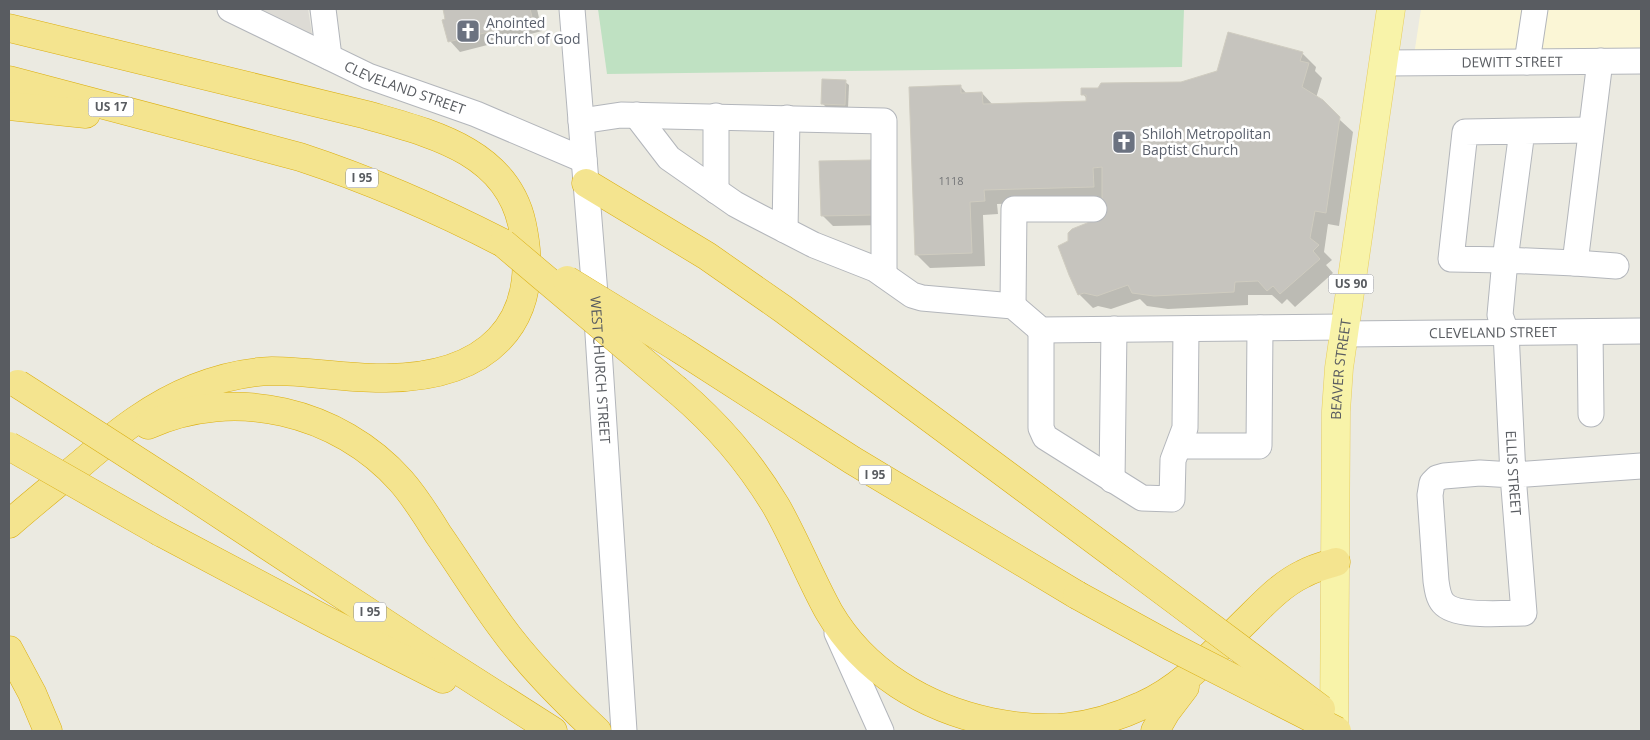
<svg xmlns="http://www.w3.org/2000/svg" width="1650" height="740" font-family="'Open Sans',sans-serif">
<rect width="100%" height="100%" fill="#ebeae1"/>
<path fill="#fbf6d6" d="M1421 9H1641V72L1411 75Z"/>
<path fill="#dddbd5" d="M256 9H308L312 35Z"/>
<path fill="#bfe1c2" d="M598 9H1184L1182 67 607 74Z"/>
<g fill="#0003">
<path d="M444 9H537L542 31 460 52 450 41Z"/>
<path d="M1302 53 1316 67 1315 71 1322 78 1316 98 1353 132 1339 226 1328 224 1324 252 1332 260 1326 265 1333 273 1295 307 1287 299 1282 304 1272 295H1248V305L1168 309 1147 306 1140 299 1111 309 1098 306 1093 308 1079 294 1069 242 1103 218V200L997 204 998 214 983 215 985 266 930 268 916 254 960 86 967 94 982 93 993 105 1088 102 1087 99 1083 94 1182 84Z"/>
<path d="M845 82 849 85 848 108 826 107 822 103Z"/>
<path d="M870 161 881 172 882 225 833 226 822 215Z"/>
</g>
<g fill="#c6c4be" stroke="#cfccc0">
<path d="M443 9H530L533 21 448 42 442 20 445 19Z"/>
<path d="M1228 32 1303 52 1300 61 1309 63 1302 87 1323 100 1340 117 1326 213 1315 211 1310 238 1319 245 1313 251 1320 259 1280 294 1273 286 1267 291 1258 281 1235 282 1234 292 1154 296 1132 293 1128 285 1097 296 1084 293 1078 295 1069 275 1058 246 1068 241V233L1072 229 1102 217V167L1093 168 1094 187 984 190 985 201 970 202 972 253 915 255 909 87 961 85V93L982 92 983 104 1086 101V95H1081V88H1098L1101 83 1181 82 1217 71Z"/>
<path d="M822 79 846 80 845 105 821 104Z"/>
<path d="M871 160 872 215 821 216 819 161Z"/>
</g>
<g fill="none" stroke-linecap="round" stroke-linejoin="round">
<g stroke="#b3b6bb" stroke-width="27">
<g id="minor">
<path id="s1" d="M230 9 368 76 476 114 584 160"/>
<path d="M323 9 329 57"/>
<path id="s2" d="M572 9 597 319 624 731"/>
<path id="s3" d="M1600 61 1575 263 1505 260 1500 315 1506 332 1513 475 1524 613C1504 613 1456 618 1443 603 1438 597 1437 588 1436 581L1430 495 1432 483 1437 478 1444 476 1480 473 1513 475 1641 466"/>
<path d="M1527 62 1535 9"/>
<path id="s4" d="M1383 63 1641 61"/>
<path d="M636 115 669 158 735 204 748 211 814 245 875 269 912 295 922 298 1013 306 1041 330 1344 327"/>
<path d="M581 121 621 115 884 121V275"/>
<path d="M1522 131 1465 132 1451 259 1505 260 1522 131 1591 130"/>
<path d="M716 191V116"/>
<path d="M785 230 787 118"/>
<path d="M1575 263 1616 266"/>
<path d="M1013 306 1014 209H1094"/>
<path d="M1041 330V428L1045 437 1142 498 1172 499 1173 460 1185 428 1186 329"/>
<path d="M1590 332 1591 414"/>
<path id="s5" d="M1344 334 1641 331"/>
<path d="M1179 446H1259L1260 328"/>
<path d="M1112 480 1114 329"/>
<path d="M837 633 881 731"/>
</g>
</g>
<g stroke="#e6cd5f" stroke-width="29">
<g id="major">
<path id="s6" d="M1334 731 1336 411 1339 368 1391 9"/>
</g>
</g>
<g stroke="#dbaf11" stroke-width="29">
<g id="highway">
<path d="M9 28 367 115C429 133 506 150 522 224 544 327 484 377 386 378 348 379 310 371 272 371 246 372 220 378 195 388 152 405 118 432 83 462 58 483 33 503 9 524"/>
<path d="M9 80 300 157C370 180 437 209 503 243"/>
<path d="M9 106 86 114"/>
<path d="M586 183 707 256 783 309 1124 562"/>
<path d="M678 348 852 460 1077 595"/>
<path d="M677 390C718 425 748 460 776 506 796 541 810 578 829 612 864 672 925 708 991 722 1047 733 1089 730 1141 706 1183 688 1216 650 1249 618 1265 602 1282 584 1303 574 1313 568 1325 565 1336 562"/>
<path d="M148 425C234 386 339 411 401 481 415 497 427 516 438 534 459 564 478 595 500 625 528 664 562 698 597 731"/>
<path d="M186 492 426 650 553 731"/>
<path d="M160 532 326 620 443 679"/>
<path d="M9 650 32 693 48 731"/>
<path d="M1155 731 1166 712 1185 687"/>
</g>
</g>
<use href="#minor" stroke="#fff" stroke-width="25"/>
<use href="#major" stroke="#f8f3a9" stroke-width="28"/>
<use href="#highway" stroke="#f4e48f" stroke-width="28"/>
<g stroke="#dbaf11" stroke-width="29" stroke-linecap="butt">
<g id="highway-bridge">
<path d="M503 243 677 390"/>
<path d="M567 280 678 348"/>
<path d="M18 384 186 492"/>
<path d="M9 446 160 532"/>
<path d="M1124 562 1321 709"/>
<path d="M1077 595 1170 646 1337 731"/>
</g>
</g>
<use href="#highway-bridge" stroke="#f4e48f" stroke-width="28"/>
</g>
<defs>
<g id="church-square" transform="scale(1.25)"><rect x="-9" y="-9" width="18" height="18" rx="4" fill="#6b7280" stroke="#fff"/><path d="M-1.2-6h2.4v3.5h3.3v2.4h-3.3V6h-2.4V-.1h-3.3v-2.4h3.3Z" fill="#fff"/></g>
</defs>
<g fill-rule="evenodd">
<use href="#church-square" x="468" y="31"/>
<use href="#church-square" x="1124" y="142"/>
</g>
<g text-anchor="middle" stroke-width="5" stroke-linejoin="round" paint-order="stroke">
<g font-size="11" fill="#747678">
<text x="951" y="185">1118</text>
</g>
<g fill="#fff" stroke="#8b8d90" stroke-width="1">
<rect x="88.5" y="97.5" width="45" height="19" rx="4"/>
<rect x="346" y="168.5" width="32" height="19" rx="4"/>
<rect x="1328.5" y="274.5" width="45" height="19" rx="4"/>
<rect x="859" y="465.5" width="32" height="19" rx="4"/>
<rect x="354" y="602.5" width="32" height="19" rx="4"/>
</g>
<g font-size="12" font-weight="bold" fill="#595c61">
<text x="111" y="111">US 17</text>
<text x="362" y="182">I 95</text>
<text x="1351" y="288">US 90</text>
<text x="875" y="479">I 95</text>
<text x="370" y="616">I 95</text>
</g>
<g font-size="14" fill="#5b616d" stroke="#fff" text-anchor="start">
<text x="486" y="28">Anointed<tspan x="486" dy="16">Church of God</tspan></text>
<text x="1142" y="139">Shiloh Metropolitan<tspan x="1142" dy="16">Baptist Church</tspan></text>
</g>
<g font-size="14" fill="#595c61" stroke="#fff">
<text dy="5" stroke="none"><textPath href="#s4" startOffset="129">DEWITT STREET</textPath></text>
<text dy="5" stroke="none"><textPath href="#s1" startOffset="192">CLEVELAND STREET</textPath></text>
<text dy="5" stroke="none"><textPath href="#s5" startOffset="149">CLEVELAND STREET</textPath></text>
<text dy="5" stroke="none"><textPath href="#s6" startOffset="362">BEAVER STREET</textPath></text>
<text dy="5" stroke="none"><textPath href="#s2" startOffset="362">WEST CHURCH STREET</textPath></text>
<text dy="5" stroke="none"><textPath href="#s3" startOffset="488">ELLIS STREET</textPath></text>
</g>
</g>
<rect width="1650" height="740" fill="none" stroke="#595c61" stroke-width="20"/>
</svg>
